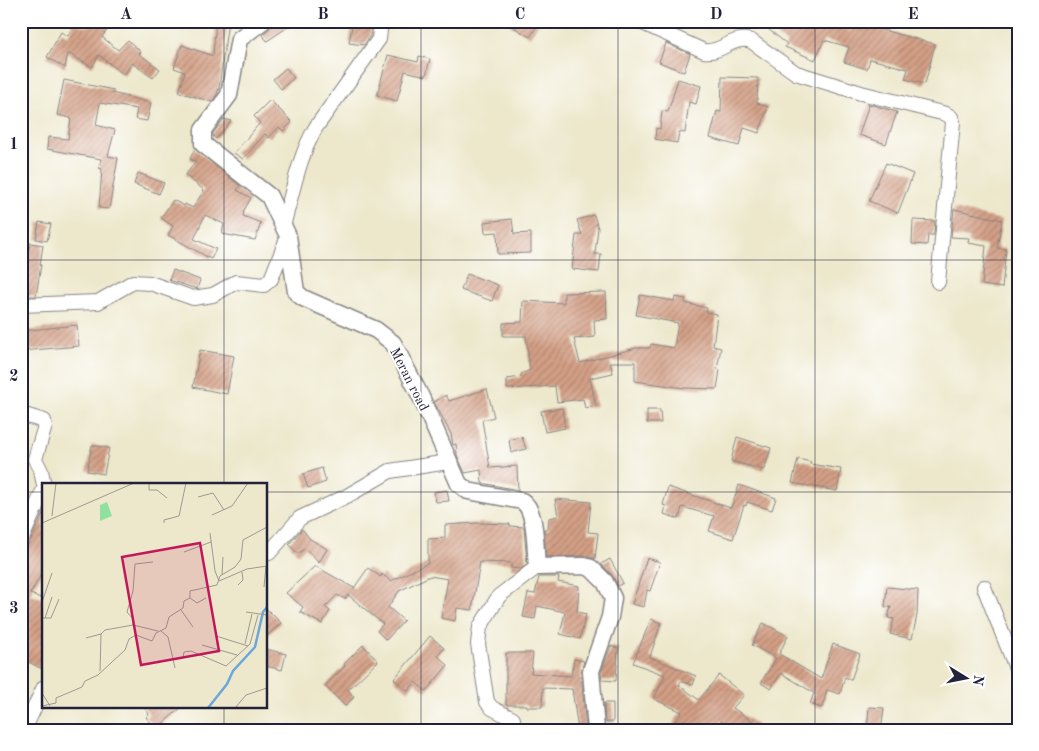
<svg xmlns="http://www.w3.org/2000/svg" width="1039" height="751" font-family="'Old Standard TT',serif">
<defs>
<pattern id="building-hatch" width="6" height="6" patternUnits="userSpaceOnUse" patternTransform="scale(1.25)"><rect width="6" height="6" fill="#d4a086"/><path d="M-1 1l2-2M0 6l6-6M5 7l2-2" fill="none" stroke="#ac826f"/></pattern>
</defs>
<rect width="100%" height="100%" fill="#fff"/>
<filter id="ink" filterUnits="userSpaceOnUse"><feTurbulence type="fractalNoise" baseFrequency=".02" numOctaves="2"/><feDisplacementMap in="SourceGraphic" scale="10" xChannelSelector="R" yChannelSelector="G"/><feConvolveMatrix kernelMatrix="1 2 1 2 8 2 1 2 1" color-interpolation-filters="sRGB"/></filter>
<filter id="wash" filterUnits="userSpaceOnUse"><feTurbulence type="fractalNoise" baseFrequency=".0096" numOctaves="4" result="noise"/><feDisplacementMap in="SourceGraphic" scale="20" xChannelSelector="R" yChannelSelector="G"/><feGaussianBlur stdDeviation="1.12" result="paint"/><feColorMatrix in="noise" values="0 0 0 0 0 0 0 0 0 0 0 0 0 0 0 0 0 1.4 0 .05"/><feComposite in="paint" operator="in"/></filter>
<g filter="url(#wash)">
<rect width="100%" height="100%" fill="#ede8cc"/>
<g id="blocks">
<g fill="url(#building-hatch)">
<path d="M91 21H104L110 26 102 37 118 50 128 40 141 52 139 54 160 69 153 78 132 63 124 75 99 55 92 67 68 53 65 68 47 57 61 32 68 36 74 22 86 27Z"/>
<path d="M216 21H228L219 88 217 94 212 102 179 92 185 72 174 68 182 45 213 56Z"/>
<path d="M273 21H297L267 41 262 34 269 29Z"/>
<path d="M503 21H540L530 37Z"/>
<path d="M758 21H823L850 31 853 21H860L880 27 879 29 935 44 925 84 905 79 908 69 870 59 867 69 844 62 849 47 824 40 815 60 785 47 787 44Z"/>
<path d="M352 26 371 29 370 36 364 45 349 43Z"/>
<path d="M666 43 690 54 684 72 659 62Z"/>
<path d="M388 55 418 62 419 56 430 59 426 76 405 71 397 101 377 95Z"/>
<path d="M286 68 294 78 281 89 273 79Z"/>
<path d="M722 77 758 78 757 103 768 107 759 133 744 128 739 146 710 138 717 111 721 112Z"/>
<path d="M678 79 701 86 696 104 689 102 685 133 679 132 677 143 655 139 656 128 660 129 662 111 668 112Z"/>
<path d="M64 80 114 90 112 93 151 103 147 121 135 119 137 109 100 103 96 125 115 130 108 156 118 158 109 209 99 208 102 169 99 168 101 159 47 149 48 137 68 139 71 118 57 115Z"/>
<path d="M270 100 292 122 283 131 279 127 269 138 265 134 243 159 234 153 260 123 254 116Z"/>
<path d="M869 104 897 112 886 144 859 135Z"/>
<path d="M224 119 231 121 216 139 213 136V133Z"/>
<path d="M195 149 240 186 237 190 251 198 243 212H244L243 216 261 223 255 240 222 234 224 224 205 215 194 239 216 249 211 259 168 235 173 226 161 218 173 200 184 206 185 204 193 208 204 190 185 175 196 162 190 159Z"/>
<path d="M886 163 913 174 898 213 869 201Z"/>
<path d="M138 173 164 183 159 194 134 184Z"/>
<path d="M954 209 1002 220 997 248 1006 249 1002 288 982 285 986 246 968 243 969 238 951 237Z"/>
<path d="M594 215 598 228 595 254H601L599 272 572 269 576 235H582L577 220Z"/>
<path d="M512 219 514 234 531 233V253L498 254 497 232 485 233 484 222Z"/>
<path d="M913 220 935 221 934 235H928L927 245 912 244Z"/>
<path d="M39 222 51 224 47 241 36 239Z"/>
<path d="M30 243 43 245 40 265H41L36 296H21Z"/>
<path d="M173 270 200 280 197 289 169 280Z"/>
<path d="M467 274 498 285 492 301 461 290Z"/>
<path d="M606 292 607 319 594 320 595 337 574 339 580 363 636 348H650L651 344 674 348 678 323 636 315 640 295 674 301 675 297 686 299 685 303 707 308 706 312 717 314 713 346 721 348 717 369 720 370 717 389 684 388 635 381V362H610L613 373 590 378 596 406 585 408 583 399 557 402 555 386 507 389V379L521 377V374L530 370 526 336H503V323L522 322 523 301 564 303V293Z"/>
<path d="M77 325 79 346 21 351V331Z"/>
<path d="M200 350 234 356 227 394 193 387Z"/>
<path d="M487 389 494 417 482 420 490 468 517 466 518 490 482 483 481 470 465 473 457 455 456 444 453 445 451 434 434 402 446 395 449 401Z"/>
<path d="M562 408 565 428 545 432 541 411Z"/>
<path d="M647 410H660L661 423H647Z"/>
<path d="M522 437 526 449 511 453 509 440Z"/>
<path d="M737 437 771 448 764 470 731 461Z"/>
<path d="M92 445 109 448 104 474 87 471Z"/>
<path d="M798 459 811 462 810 464 841 469 837 491 792 483Z"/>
<path d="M322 468 326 482 308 488 303 474Z"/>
<path d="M739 485 776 498 772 510 747 502 746 506 744 505 733 539 709 531 714 516 682 507 679 519 664 514 666 506 663 505 668 487 731 508Z"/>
<path d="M447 490 449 501 436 502 434 492Z"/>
<path d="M555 499 591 502 588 532 598 533 595 559 584 556 546 557 544 529H548L549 518 558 516Z"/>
<path d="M44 511V569L30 594 44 599V670L21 658V553L29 544Z"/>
<path d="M477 523 510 524V526L524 527 527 564 521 569 511 568V563L480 562 472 610 457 608 455 621 441 618 448 579 430 576 399 591 388 607 404 621 386 640 377 631 383 624 348 595 345 599 337 595 325 607 330 611 322 624 300 612 303 607 286 593 315 566 354 588 368 568 381 577 382 574 391 581 428 563V539L445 538V525Z"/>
<path d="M302 529 310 539 327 549 319 563 305 548 298 554 289 544Z"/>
<path d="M647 558 660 562 650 591 647 590 644 607 632 604Z"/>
<path d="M610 559 623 583 618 586 612 575 601 564Z"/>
<path d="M539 577H559L558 582 579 586 577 612 586 614 580 639 560 634 565 612 537 606 535 619 523 617 528 593 535 594Z"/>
<path d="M887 587 918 590 917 615 912 639 890 634 894 619 888 618 891 607H885Z"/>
<path d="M266 608 281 623 266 637Z"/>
<path d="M651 619 661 623 650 657 696 676 693 685 681 681 679 685 699 700 719 675 744 695 733 708 765 730H735L721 721 714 730H682L673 723 682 712 654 699 665 675 633 663Z"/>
<path d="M763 623 788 636 779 654 821 679 833 644 860 654 851 680 845 677 840 694 827 690 822 708 810 704 814 693 781 673 771 689 761 683 776 658 752 645Z"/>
<path d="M430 636 444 648 438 656 448 665 426 691 415 682 408 691 394 679Z"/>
<path d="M363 645 378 661 348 690 354 697 345 706 325 686 345 666 344 664Z"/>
<path d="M611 646 618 648 616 681 602 680 601 672Z"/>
<path d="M266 649 286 654 282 670 266 666Z"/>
<path d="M506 653H533L531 673 571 676 574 659 584 661 581 672 586 730H578L572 689 543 688 542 707H527V705H506Z"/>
<path d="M604 703H613V722H605Z"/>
<path d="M144 707H182L156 729 146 717 149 714Z"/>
<path d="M869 707 884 708 881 730H867Z"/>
</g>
</g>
</g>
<g filter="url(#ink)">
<use href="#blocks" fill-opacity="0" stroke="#888584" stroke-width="1"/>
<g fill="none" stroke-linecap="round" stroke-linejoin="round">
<g stroke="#888584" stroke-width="16">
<g id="minor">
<path d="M638 21 704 51C721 54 733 35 751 41L796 73 861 93 946 114 951 117 953 122 938 282"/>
<path d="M283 226C293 192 298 158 316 127L379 39 381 21"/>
<path d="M21 305 98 302 133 282 150 283 193 298 213 295 236 282 264 285 271 279 288 236"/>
<path d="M21 414 44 421 45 426 35 459 41 471 44 485"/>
<path d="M21 540 44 489"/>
<path d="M269 553 300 518 347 496 390 471 448 462"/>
<path d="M984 587 1018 673"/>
<path d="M513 719 492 708 487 702 478 644 480 627 499 596 537 567"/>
<path d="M24 730 44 687"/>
</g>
</g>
<g stroke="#888584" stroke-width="19">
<path id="tertiary" d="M263 21 239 39 229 95 203 130V144L269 196 288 236 296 292 303 298 376 330 393 343 421 397 459 484 468 491 522 501C537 510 535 550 537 567L584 566 591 568 605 582 613 598 610 617 591 671 596 730"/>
</g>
<use href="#minor" stroke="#fff" stroke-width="14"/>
<use href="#tertiary" stroke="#fff" stroke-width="16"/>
</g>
</g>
<path fill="none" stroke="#22223b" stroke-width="1" stroke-opacity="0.55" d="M224 21V485M421 21V730M618 21V730M815 21V730M21 260H1018M21 492H44M266 492H1018M224 707V730"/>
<g text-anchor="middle" stroke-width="4" stroke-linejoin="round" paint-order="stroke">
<g font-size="14" fill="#22223b" stroke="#fff">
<text transform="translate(410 379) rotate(63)" y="5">Meran road</text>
</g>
</g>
<g transform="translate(42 483)">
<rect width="225" height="225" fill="#ede8cc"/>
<path d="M65 19 70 33 58 38V22Z" fill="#90e09f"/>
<path fill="none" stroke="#6ba7dc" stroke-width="2.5" d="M166 225 185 201 191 188 213 164 221 129 225 124"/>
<path fill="none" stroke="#9c9992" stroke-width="1" d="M107 0V7H115L125 15M156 14 171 10 182 27M170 32 190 23 206 0M10 33 14 0M0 40 92 0M122 40V37L137 33 144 0M168 50 173 88 177 98 205 86 225 83M142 69 169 59M180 92 181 74M196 102 201 97 200 89M222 104 224 83M148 115 155 120 164 115M0 119 10 90M139 127 151 144M204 129 225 132M0 135H9L17 116M3 135 10 114M91 142V136L85 129 91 108 93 81 111 79M119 148 126 154 133 185M174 153 206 163M44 155 59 151 63 147 91 142 116 148M203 161 210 131M160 162 195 172M141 175 142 169 149 168 184 183 208 161 216 132M58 188 59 151M0 210 8 223M0 223 14 220V215L40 204 43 198 56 192 83 167 87 156 94 152 110 158 114 150 124 145 127 134 141 125 142 118 148 115V108L175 102 178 93 193 84 199 76 201 57 225 44M193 225 204 212 225 205"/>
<path fill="#c2185b" fill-opacity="0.15" stroke="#c2185b" stroke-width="2.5" d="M158 60 177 168 99 182 80 74Z"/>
<rect width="225" height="225" fill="none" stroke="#22223b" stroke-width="2.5"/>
</g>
<rect width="1039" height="751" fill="none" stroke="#fff" stroke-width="55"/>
<g transform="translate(966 678) rotate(100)" stroke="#ffffff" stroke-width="4" paint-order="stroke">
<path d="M0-4L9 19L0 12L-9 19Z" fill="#22223b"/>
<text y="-8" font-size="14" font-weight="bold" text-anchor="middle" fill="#22223b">N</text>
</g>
<rect x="28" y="28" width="984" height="696" fill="none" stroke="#22223b" stroke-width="2"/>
<g font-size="16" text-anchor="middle" font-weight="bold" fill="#22223b">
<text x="126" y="19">A</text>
<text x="323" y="19">B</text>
<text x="520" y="19">C</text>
<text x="716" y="19">D</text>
<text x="913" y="19">E</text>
<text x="14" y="149">1</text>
<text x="14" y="381">2</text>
<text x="14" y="613">3</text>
</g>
</svg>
